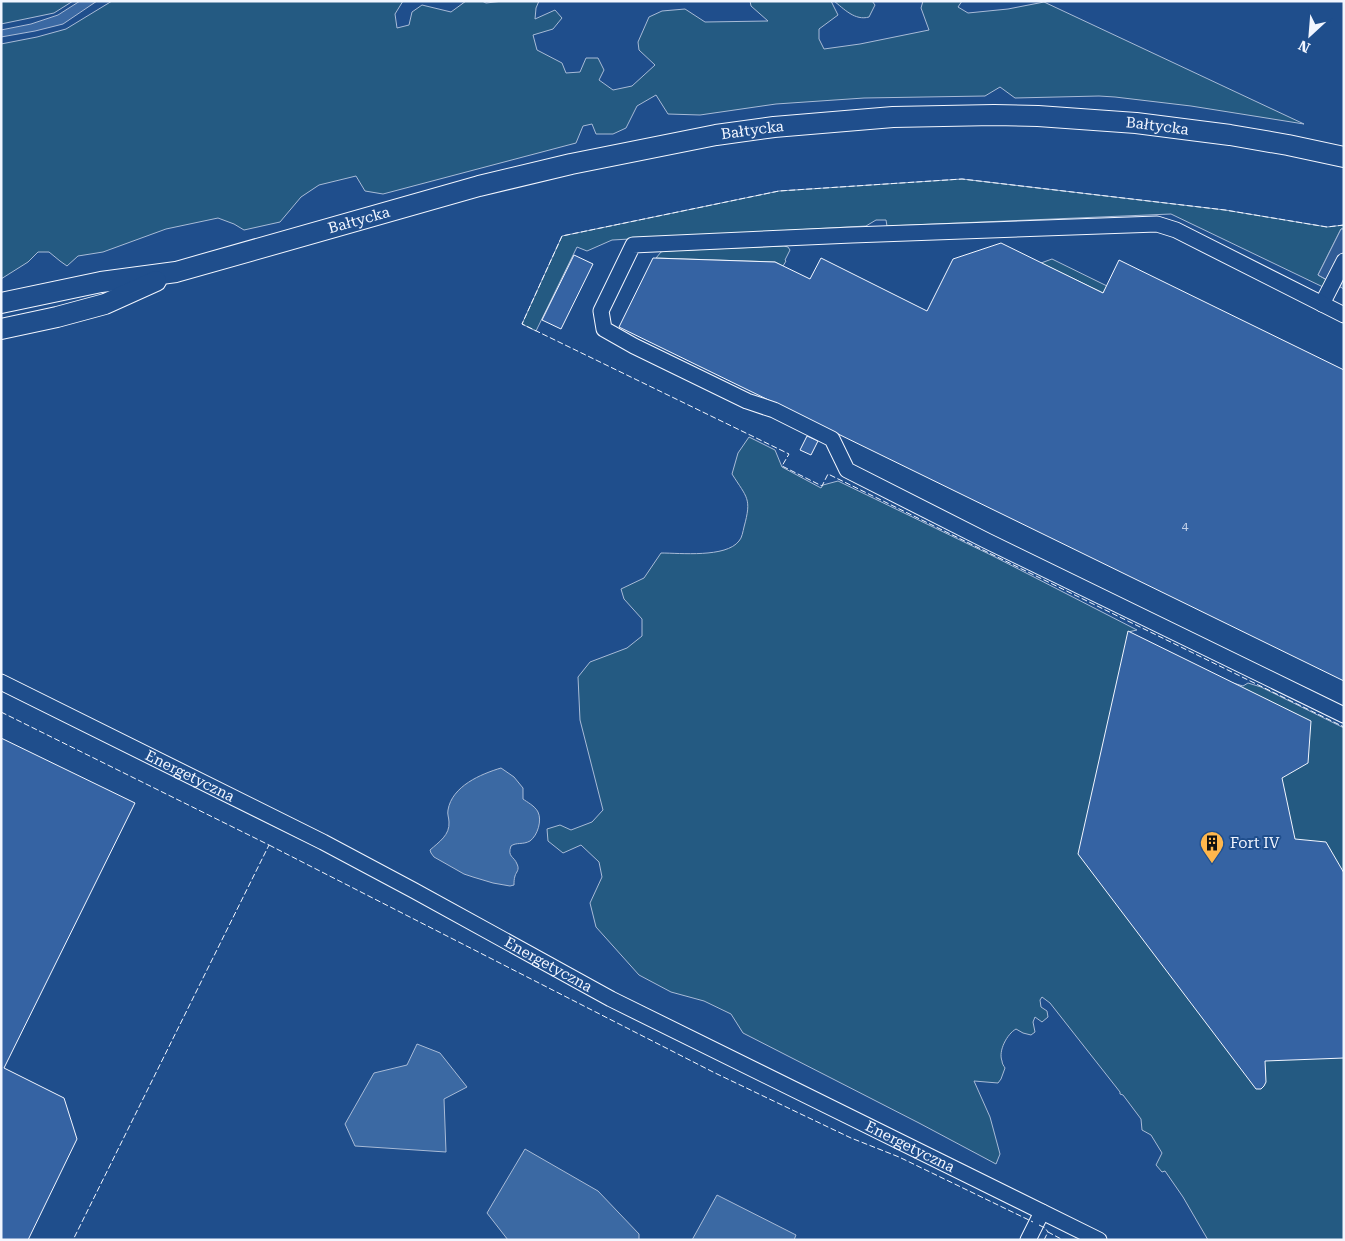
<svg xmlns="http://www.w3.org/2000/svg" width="1345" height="1241" font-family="'Roboto Serif',serif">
<rect width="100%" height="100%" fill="#1f4e8c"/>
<g fill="#245a82" stroke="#a8bbd7">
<path d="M1 1H73L54 13 1 24Z"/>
<path d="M112 1H403L395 14 397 28 409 25 412 12 422 5 451 12 466 1H482L486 3 503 1H539L536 8 535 19 555 10 562 18 553 29 533 35 537 50 562 63 566 73 580 72 586 58H598L604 70 599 80 613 90 632 86 655 65 639 50 638 42 649 17 662 11 685 9 705 22 768 21 751 6 750 1H831L838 15 819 29V39L824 49 860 44 929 30 921 8 923 1H962L958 7 968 13 1008 9 1044 2 1304 124 1191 106 1115 97 1099 96 1015 98 1000 87 985 96 864 98 776 104 700 115 668 114 656 95 637 106 626 128 613 134H596L592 124 583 126 576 143 383 194 365 191 356 176 319 185 301 197 280 222 244 230 234 224 218 218 166 229 103 252 78 256 67 266 60 261 49 252H38L28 262 1 279V44L37 37 66 29Z"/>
<path d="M834 1H872L875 5 869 17C855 21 844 9 834 1Z"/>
<path d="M962 179 1225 210 1327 227 1344 225V229H1341L1318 275 1325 279 1327 281 1323 287 1171 214 887 226 886 220H876L866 226 612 240 587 251 577 247 536 331 522 324 562 236 779 191Z"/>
<path d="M784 246 788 247 790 250 785 260 786 261 783 266 775 262 656 258 661 252 665 251Z"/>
<path d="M1052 259 1107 286 1103 293 1041 263Z"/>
<path d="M749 437 775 450 782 467 821 488 823 485 838 481 993 556 1137 630 1128 632 1223 680 1243 686 1248 683 1261 687 1344 728V1240H1208L1183 1197 1165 1171 1162 1172 1156 1165 1162 1153 1151 1135 1142 1130 1141 1119 1123 1095 1120 1094V1092L1050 1003 1042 997 1040 1000 1041 1007 1047 1011 1048 1017 1042 1022 1035 1017 1033 1022 1035 1032 1031 1035 1023 1033 1016 1029C1007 1034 998 1051 1002 1061 1002 1064 1004 1066 1005 1068L1001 1079 998 1083 974 1081 990 1117 1000 1154 996 1164 919 1123 743 1033 731 1014 704 1001 671 992 639 975 596 927 590 903 602 877 599 862 581 845 563 853 548 841 547 829 560 825 571 830 592 822 603 810 580 720 578 677 590 662 627 648 642 636V619L624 599 621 589 644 578 661 553C680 553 726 558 739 541 742 538 743 531 744 527 752 498 747 498 732 474L738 453Z"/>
</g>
<path fill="#305b95" stroke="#a8bbd7" d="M1341 229H1344V289L1318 275Z"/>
<g fill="#3b69a3" stroke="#a8bbd7">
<path d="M80 1H97L63 24 35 31 1 37V30L31 24 58 15Z"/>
<path d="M501 768 514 777 523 788V799C527 802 535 806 538 812 542 820 538 835 530 841 523 845 516 842 511 846 507 857 514 856 517 864 520 870 516 872 515 876 514 879 514 882 514 885L510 886 493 883 473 877 464 874 434 857 431 853 430 850C439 842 450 835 449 822 449 818 447 814 448 810 452 786 481 774 501 768Z"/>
<path d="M417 1044 440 1053 467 1087 444 1099 446 1152 355 1146 345 1124 374 1073 407 1065Z"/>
<path d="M525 1149 598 1191 639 1234V1240H508L487 1213Z"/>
<path d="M717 1195 796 1235 794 1240H692Z"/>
</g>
<g fill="#3563a3" stroke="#f2f6ff">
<path d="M1001 243 1103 293 1119 260 1344 370V681L619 327 653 258 775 262 810 279 821 258 927 311 953 259Z"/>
<path d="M574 255 593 264 561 329 542 320Z"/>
<path d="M807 436 818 441 811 455 800 450Z"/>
<path d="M1128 631 1311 721 1308 763 1282 778 1295 839 1326 842 1344 873V1058L1265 1061 1266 1082 1264 1086 1261 1089H1256L1078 854Z"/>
<path d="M1 738 135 803 4 1068 64 1098 77 1139 28 1240H1Z"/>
</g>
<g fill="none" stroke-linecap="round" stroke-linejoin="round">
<g stroke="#f2f6ff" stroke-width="17">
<g id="minor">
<path d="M1322 304 1344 261"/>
<path d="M1344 315 1176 230 1157 224 852 235 633 245 601 311 604 329 634 346 747 401 774 410 832 439 847 470 987 541 1344 715"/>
<path id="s1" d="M1 682 323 842 413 890 611 999 1099 1240"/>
<path d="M1028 1240 1042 1212"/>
</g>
</g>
<g stroke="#f2f6ff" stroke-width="22">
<g id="major">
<path id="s2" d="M1 303 101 282 176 272 479 186 571 164 716 135 774 127 893 117 994 115 1038 116 1136 123 1230 135 1288 145 1344 157"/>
<path d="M1 329 57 317 105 304 156 281"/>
</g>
</g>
<use href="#minor" stroke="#1f4e8c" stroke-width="15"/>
<use href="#major" stroke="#1f4e8c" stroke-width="20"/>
<g stroke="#f2f6ff" stroke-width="1" stroke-dasharray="6 2.5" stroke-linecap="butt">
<path d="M1344 225 1327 227 1225 210 962 179 779 191 562 236 522 324 789 454 782 466 822 486 828 474 1344 727"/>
<path d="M1 712 269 845 73 1240"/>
<path d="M269 845 715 1073 851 1138 899 1157 1033 1222"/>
<path d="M1039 1225 1045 1228 1048 1232"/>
<path d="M1044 1240 1048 1232 1063 1240"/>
</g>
</g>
<defs>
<g id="building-pin" transform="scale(1.25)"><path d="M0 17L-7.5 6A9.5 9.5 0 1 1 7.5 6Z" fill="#ffb74d" stroke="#1f4e8c"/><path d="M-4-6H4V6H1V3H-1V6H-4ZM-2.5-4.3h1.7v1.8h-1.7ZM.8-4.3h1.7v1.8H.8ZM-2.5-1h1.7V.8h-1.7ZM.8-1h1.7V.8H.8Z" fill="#111"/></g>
</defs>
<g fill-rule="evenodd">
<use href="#building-pin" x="1212" y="843"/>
</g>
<g text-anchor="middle" stroke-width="4" stroke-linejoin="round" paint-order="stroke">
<g font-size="12" fill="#c3d1e8">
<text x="1185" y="530">4</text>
</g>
<g font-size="15" fill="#f2f6ff" stroke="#1f4e8c">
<text dy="5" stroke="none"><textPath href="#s2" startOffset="1178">Bałtycka</textPath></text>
<text dy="5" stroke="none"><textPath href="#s2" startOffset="772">Bałtycka</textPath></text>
<text dy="5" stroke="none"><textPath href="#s2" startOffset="368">Bałtycka</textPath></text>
<text dy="5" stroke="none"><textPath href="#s1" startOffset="211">Energetyczna</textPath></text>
<text dy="5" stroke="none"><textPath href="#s1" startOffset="616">Energetyczna</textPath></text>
<text dy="5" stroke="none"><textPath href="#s1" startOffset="1021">Energetyczna</textPath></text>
</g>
<g font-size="15" fill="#f2f6ff" stroke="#1f4e8c" text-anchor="start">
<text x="1230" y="848">Fort IV</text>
</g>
</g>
<rect width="1345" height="1241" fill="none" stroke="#f2f6ff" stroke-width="5"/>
<g transform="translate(1310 35) rotate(206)" stroke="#1f4e8c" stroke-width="4" paint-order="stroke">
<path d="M0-4L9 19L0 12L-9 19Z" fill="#f2f6ff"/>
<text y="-8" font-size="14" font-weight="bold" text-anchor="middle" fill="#f2f6ff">N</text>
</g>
</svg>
